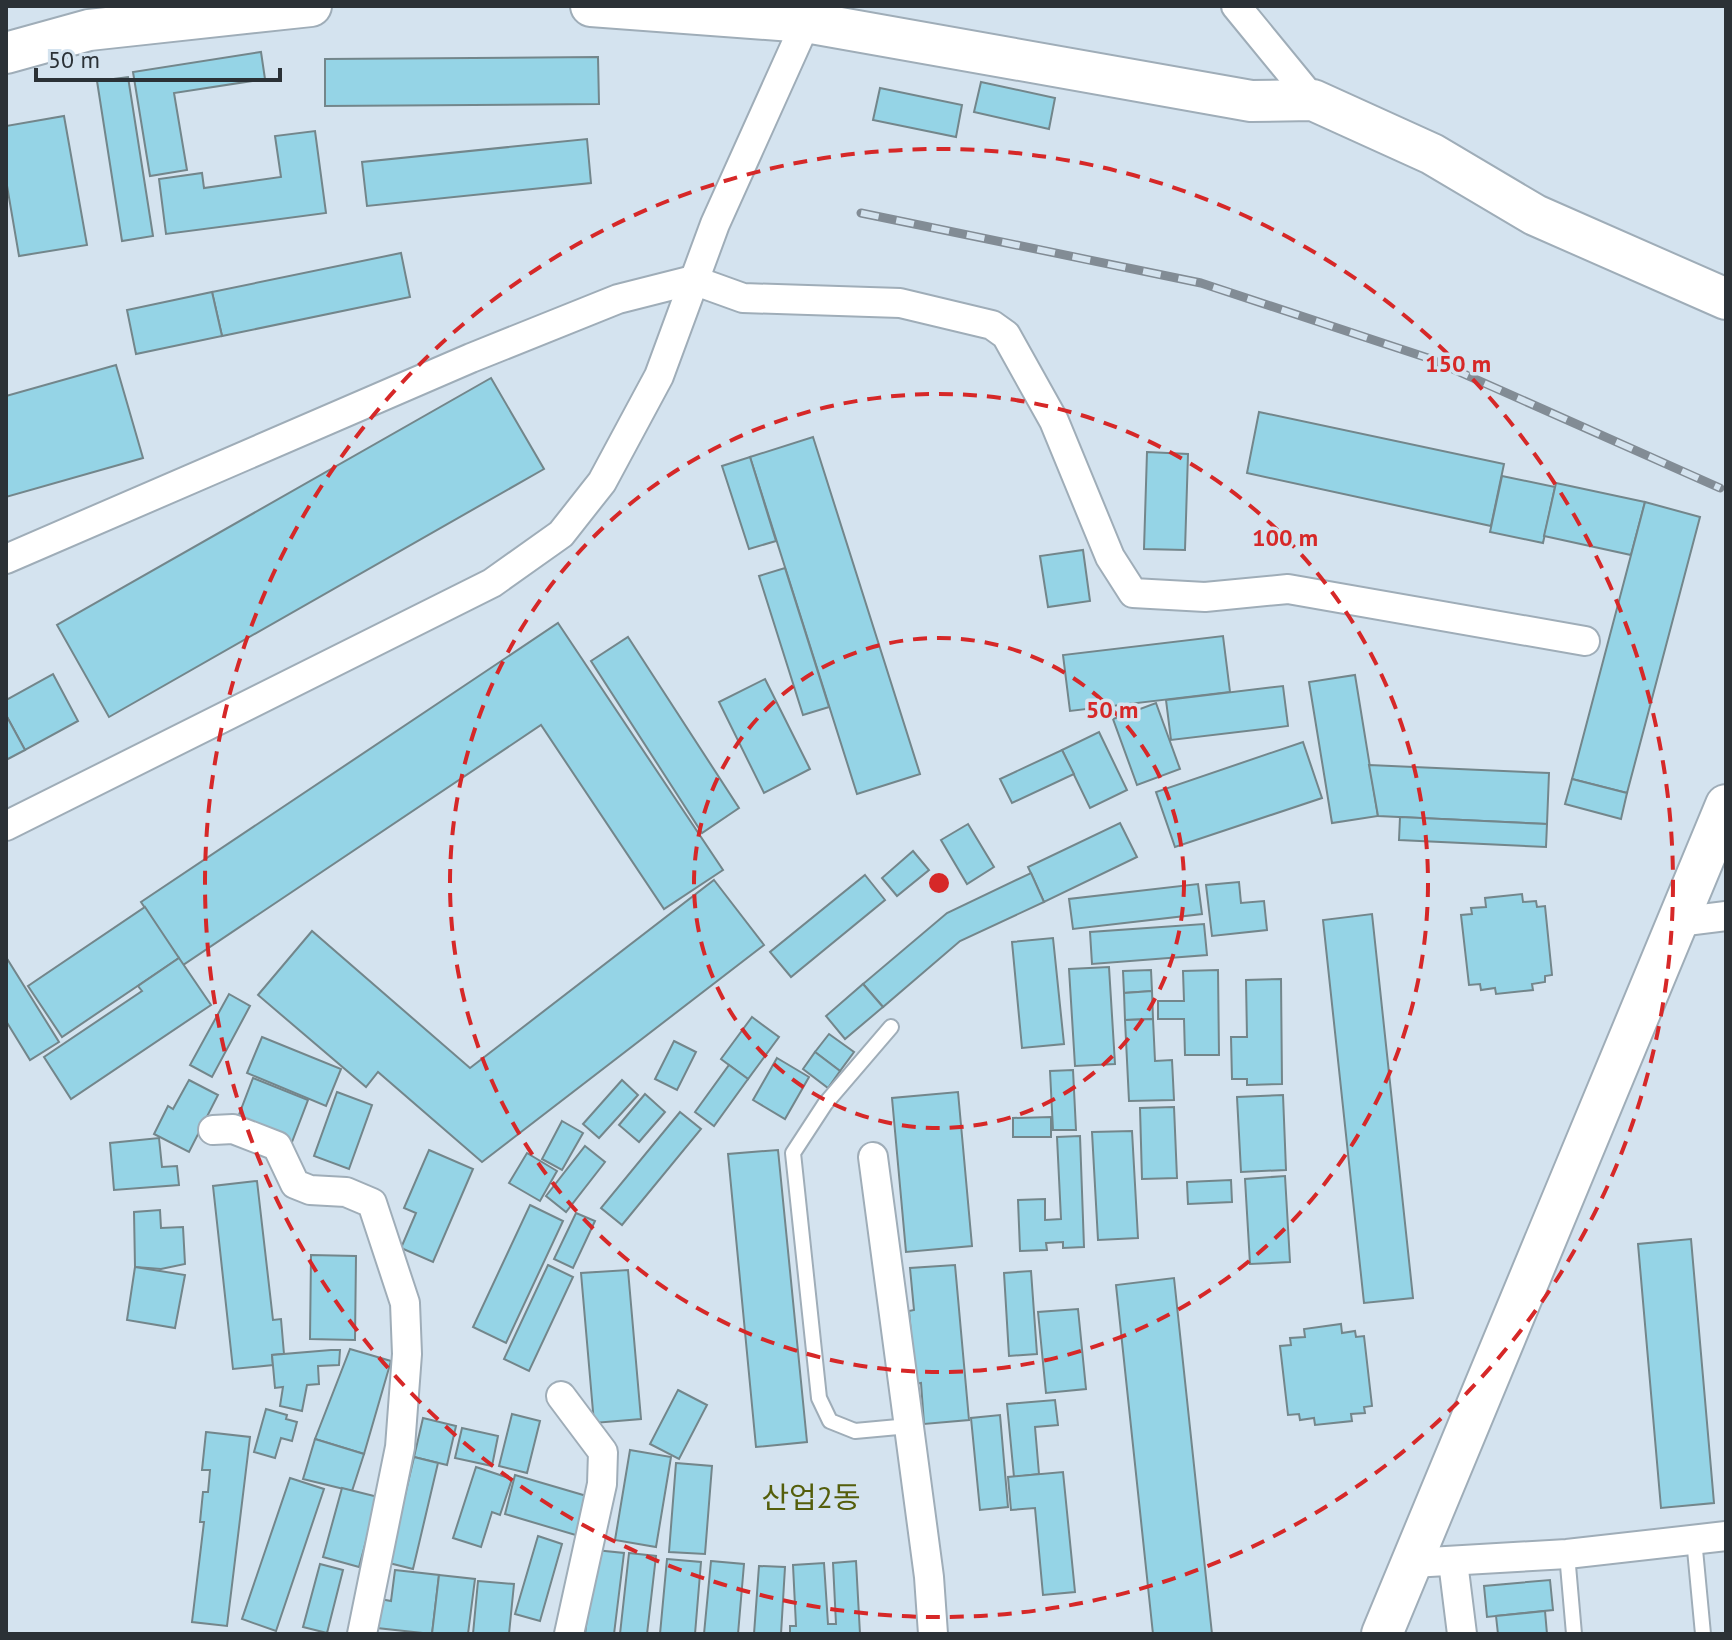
<svg xmlns="http://www.w3.org/2000/svg" width="1732" height="1640" font-family="'PT Sans','Noto Sans KR',sans-serif">
<rect width="100%" height="100%" fill="#d4e3ef"/>
<g fill="#95d4e6" stroke="#73868b" stroke-width="2">
<path d="M261 52 265 79 174 93 187 170 150 176 133 72Z"/>
<path d="M598 57 599 104 325 106V59Z"/>
<path d="M128 77 153 236 122 241 97 81Z"/>
<path d="M981 82 1055 98 1049 129 974 112Z"/>
<path d="M880 88 962 105 956 137 873 120Z"/>
<path d="M64 116 87 245 19 256 6 180V126Z"/>
<path d="M315 131 326 213 166 234 159 179 202 173 204 188 281 177 275 136Z"/>
<path d="M587 139 591 183 367 206 362 162Z"/>
<path d="M401 253 410 297 222 336 212 292Z"/>
<path d="M212 292 222 336 136 354 127 310Z"/>
<path d="M116 365 143 458 6 497V396Z"/>
<path d="M491 378 544 469 109 717 57 625Z"/>
<path d="M1259 412 1504 464 1491 526 1247 473Z"/>
<path d="M813 437 920 774 857 794 750 457Z"/>
<path d="M1147 452 1188 454 1185 550 1144 549Z"/>
<path d="M750 457 776 541 749 549 722 466Z"/>
<path d="M1502 476 1555 487 1543 543 1490 532Z"/>
<path d="M1556 483 1645 502 1631 555 1544 536Z"/>
<path d="M1645 502 1700 517 1627 793 1572 779Z"/>
<path d="M1083 550 1090 601 1048 607 1040 556Z"/>
<path d="M785 568 829 707 803 715 759 576Z"/>
<path d="M558 623 723 870 664 909 541 725 183 965 141 902Z"/>
<path d="M1223 636 1230 692 1070 711 1063 655Z"/>
<path d="M628 637 739 808 702 833 591 661Z"/>
<path d="M53 674 78 721 25 750 6 715V700Z"/>
<path d="M1355 675 1378 816 1332 823 1309 682Z"/>
<path d="M765 679 810 769 764 793 719 702Z"/>
<path d="M1283 686 1288 726 1171 740 1166 700Z"/>
<path d="M1156 703 1180 769 1137 785 1113 719Z"/>
<path d="M6 715 25 750 6 760Z"/>
<path d="M1099 732 1127 790 1090 808 1062 750Z"/>
<path d="M1303 742 1322 798 1175 847 1156 792Z"/>
<path d="M1062 750 1074 774 1012 803 1000 779Z"/>
<path d="M1369 765 1549 773 1547 824 1378 816Z"/>
<path d="M1572 779 1627 793 1621 819 1565 804Z"/>
<path d="M1400 817 1547 824 1546 847 1399 840Z"/>
<path d="M1120 823 1137 857 1044 902 1028 867Z"/>
<path d="M968 824 994 867 967 884 941 840Z"/>
<path d="M913 851 929 870 897 896 882 878Z"/>
<path d="M1031 873 1044 902 960 941 883 1007 863 984 947 913Z"/>
<path d="M865 875 885 900 791 977 770 952Z"/>
<path d="M714 880 764 945 482 1162 378 1072 366 1087 258 995 312 931 470 1068Z"/>
<path d="M1239 882 1241 903 1264 901 1267 930 1212 936 1206 885Z"/>
<path d="M1198 884 1202 914 1073 929 1069 899Z"/>
<path d="M1522 894 1523 902 1536 901 1537 907 1545 906 1552 975 1545 976V982L1532 984 1533 990 1496 994 1495 988 1481 990 1480 984 1469 985 1461 915 1472 914 1471 908 1486 907 1485 898Z"/>
<path d="M145 907 179 958 62 1037 28 986Z"/>
<path d="M1372 914 1413 1298 1364 1303 1323 920Z"/>
<path d="M1204 924 1207 955 1092 964 1090 932Z"/>
<path d="M1053 938 1064 1044 1022 1048 1012 942Z"/>
<path d="M6 957 59 1042 30 1060 6 1021Z"/>
<path d="M179 958 211 1005 71 1099 44 1057 142 991 138 986Z"/>
<path d="M1109 967 1115 1064 1075 1066 1069 969Z"/>
<path d="M1151 970 1152 991 1124 993 1123 971Z"/>
<path d="M1218 970 1219 1055H1185L1184 1019H1158V1001H1184L1183 971Z"/>
<path d="M1281 979 1282 1084 1247 1085V1079H1232L1231 1037H1247L1246 980Z"/>
<path d="M863 984 883 1007 845 1039 826 1016Z"/>
<path d="M1152 991 1153 1019 1125 1020 1124 993Z"/>
<path d="M229 994 250 1006 212 1077 190 1065Z"/>
<path d="M752 1017 779 1037 748 1079 721 1059Z"/>
<path d="M1153 1019 1155 1061 1172 1060 1174 1100 1129 1101 1125 1020Z"/>
<path d="M829 1034 854 1052 840 1071 815 1052Z"/>
<path d="M262 1037 341 1069 326 1106 247 1073Z"/>
<path d="M674 1041 696 1052 677 1090 655 1079Z"/>
<path d="M815 1052 840 1071 828 1088 803 1069Z"/>
<path d="M777 1058 809 1077 785 1119 753 1100Z"/>
<path d="M729 1065 748 1079 714 1126 695 1112Z"/>
<path d="M1073 1070 1076 1130H1053L1050 1071Z"/>
<path d="M253 1078 308 1100 292 1142 237 1120Z"/>
<path d="M189 1080 218 1095 189 1152 154 1134 168 1106 173 1109Z"/>
<path d="M622 1080 638 1095 599 1138 583 1124Z"/>
<path d="M337 1092 372 1105 349 1169 314 1156Z"/>
<path d="M958 1092 972 1246 906 1252 892 1098Z"/>
<path d="M645 1094 665 1112 639 1142 619 1125Z"/>
<path d="M1283 1095 1286 1170 1241 1172 1237 1097Z"/>
<path d="M1174 1107 1177 1178 1142 1179 1140 1108Z"/>
<path d="M680 1112 701 1129 622 1225 601 1208Z"/>
<path d="M1051 1117V1137H1013V1118Z"/>
<path d="M562 1121 583 1133 562 1170 542 1159Z"/>
<path d="M1132 1131 1138 1238 1098 1240 1092 1132Z"/>
<path d="M1080 1136 1084 1247 1063 1248V1242L1046 1243 1047 1250 1020 1251 1018 1200 1045 1199V1220L1061 1219 1057 1137Z"/>
<path d="M159 1138 162 1167 177 1166 179 1185 114 1190 110 1143Z"/>
<path d="M585 1146 605 1162 566 1212 546 1196Z"/>
<path d="M429 1150 473 1169 433 1262 401 1248 416 1213 404 1208Z"/>
<path d="M778 1150 807 1442 756 1447 728 1154Z"/>
<path d="M527 1153 557 1171 540 1201 509 1183Z"/>
<path d="M1285 1176 1290 1262 1250 1264 1245 1179Z"/>
<path d="M1231 1180 1232 1202 1188 1204 1187 1182Z"/>
<path d="M257 1181 273 1320 281 1319 284 1354 272 1355 273 1365 233 1369 213 1186Z"/>
<path d="M530 1205 563 1221 506 1343 473 1327Z"/>
<path d="M160 1210 161 1228 183 1227 185 1264 161 1269 135 1267 134 1212Z"/>
<path d="M576 1213 595 1221 573 1268 554 1259Z"/>
<path d="M1691 1239 1714 1503 1661 1508 1638 1244Z"/>
<path d="M311 1255 356 1256 355 1340 310 1339Z"/>
<path d="M548 1265 573 1277 529 1371 504 1359Z"/>
<path d="M955 1265 969 1420 924 1424 921 1383 915 1384 909 1311 914 1310 910 1268Z"/>
<path d="M135 1267 185 1275 175 1328 127 1320Z"/>
<path d="M628 1270 641 1419 594 1423 581 1273Z"/>
<path d="M1031 1271 1037 1354 1009 1356 1004 1273Z"/>
<path d="M1174 1278 1212 1634H1153L1116 1285Z"/>
<path d="M1078 1309 1086 1389 1046 1393 1038 1312Z"/>
<path d="M1341 1324 1342 1333 1355 1331 1356 1337 1364 1336 1372 1406 1364 1407 1365 1413 1351 1414 1352 1421 1315 1425 1314 1418 1300 1420 1299 1414 1288 1415 1280 1346 1291 1345 1290 1338 1305 1337 1304 1329Z"/>
<path d="M350 1349 391 1361 364 1454 315 1439Z"/>
<path d="M331 1350H340L339 1365 318 1366 319 1384 307 1385 302 1411 280 1406 283 1387 275 1388 272 1355Z"/>
<path d="M678 1390 707 1405 679 1459 650 1444Z"/>
<path d="M1055 1400 1058 1425 1035 1427 1039 1474 1014 1477 1007 1404Z"/>
<path d="M266 1409 287 1415 286 1419 297 1422 292 1441 281 1438 275 1458 254 1452Z"/>
<path d="M512 1414 540 1421 527 1473 499 1466Z"/>
<path d="M1000 1415 1008 1507 980 1510 971 1418Z"/>
<path d="M423 1418 456 1426 447 1465 414 1457Z"/>
<path d="M462 1428 498 1436 492 1466 455 1458Z"/>
<path d="M206 1432 250 1437 227 1626 192 1622 204 1522H200L203 1492H208L210 1470H202Z"/>
<path d="M315 1439 364 1454 352 1491 303 1479Z"/>
<path d="M630 1450 671 1457 656 1547 615 1540Z"/>
<path d="M414 1457 438 1463 413 1569 389 1563Z"/>
<path d="M676 1463 712 1466 705 1554 669 1552Z"/>
<path d="M476 1467 512 1479 500 1515 492 1512 481 1547 453 1538Z"/>
<path d="M1063 1472 1075 1592 1043 1595 1035 1508 1011 1510 1008 1477Z"/>
<path d="M515 1475 590 1497 579 1536 505 1514Z"/>
<path d="M290 1478 324 1489 276 1631 242 1619Z"/>
<path d="M342 1488 378 1497 359 1567 323 1557Z"/>
<path d="M538 1536 562 1544 540 1621 515 1614Z"/>
<path d="M595 1550 624 1553 614 1634H585Z"/>
<path d="M629 1553 656 1556 647 1634H620Z"/>
<path d="M667 1559 701 1562 695 1634H660Z"/>
<path d="M711 1561 744 1564 738 1634H704Z"/>
<path d="M856 1561 860 1634H790V1626H796L793 1565 824 1563 828 1624H836L833 1563Z"/>
<path d="M320 1564 343 1570 327 1633 303 1627Z"/>
<path d="M759 1566 785 1567 781 1634H754Z"/>
<path d="M395 1570 439 1575 432 1634 377 1628 380 1599 391 1601Z"/>
<path d="M439 1575 475 1579 468 1634H432Z"/>
<path d="M1550 1580 1553 1610 1487 1617 1484 1586Z"/>
<path d="M478 1581 514 1584 509 1634H473Z"/>
<path d="M1545 1611 1547 1634H1498L1496 1616Z"/>
</g>
<g fill="none" stroke-linecap="round" stroke-linejoin="round">
<g stroke="#9fadb8" stroke-width="18">
<g id="lane">
<path d="M891 1027 825 1104 793 1153 819 1398 830 1421 855 1431 909 1426"/>
<path d="M1694 1539 1703 1634"/>
<path d="M1567 1554 1574 1634"/>
</g>
</g>
<g stroke="#9fadb8" stroke-width="32">
<g id="street">
<path d="M1236 6 1313 100"/>
<path d="M6 559 471 358 618 299 693 280 743 298 900 303 992 325 1006 335 1054 421 1110 557 1133 593 1205 597 1288 589 1585 641"/>
<path d="M6 826 492 583 561 534 602 482 659 376 715 224 806 22"/>
<path d="M1678 922 1726 916"/>
<path d="M213 1130 233 1129 277 1146 295 1184 310 1190 346 1192 372 1203 405 1303 407 1354 400 1447 362 1634"/>
<path d="M873 1157 929 1577 933 1634"/>
<path d="M561 1396 603 1452 602 1484 569 1634"/>
<path d="M1453 1562 1462 1634"/>
<path d="M1412 1563 1567 1554 1726 1536"/>
</g>
</g>
<g stroke="#9fadb8" stroke-width="44">
<g id="secondary">
<path d="M591 6 806 22 1251 101 1313 100 1432 154 1535 215 1726 299"/>
<path d="M6 53 89 30 311 6"/>
<path d="M1382 1634 1726 805"/>
</g>
</g>
<use href="#lane" stroke="#fff" stroke-width="14"/>
<use href="#street" stroke="#fff" stroke-width="28"/>
<use href="#secondary" stroke="#fff" stroke-width="40"/>
<g stroke="#828c95" stroke-width="9">
<path id="rail" d="M861 213 1201 283 1428 358 1720 488"/>
</g>
<use href="#rail" stroke="#d4e3ef" stroke-width="6" stroke-dasharray="18" stroke-linecap="butt"/>
</g>
<g fill="none" stroke="#d62828" stroke-width="4" stroke-dasharray="14 10">
<circle cx="939" cy="883" r="245"/>
<circle cx="939" cy="883" r="489"/>
<circle cx="939" cy="883" r="734"/>
</g>
<g text-anchor="middle" stroke-width="7" stroke-linejoin="round" paint-order="stroke">
<g font-size="30" fill="#545e0b" stroke="#d4e3ef">
<text x="811" y="1508">산업2동</text>
</g>
</g>
<circle cx="939" cy="883" r="12" fill="#d62828" stroke="#d4e3ef" stroke-width="4"/>
<g font-size="24" text-anchor="middle" font-weight="bold" fill="#d62828" stroke="#d4e3ef" stroke-width="7" stroke-linejoin="round" paint-order="stroke">
<text x="1458" y="372">150 m</text>
<text x="1285" y="546">100 m</text>
<text x="1112" y="718">50 m</text>
</g>
<rect width="1732" height="1640" fill="none" stroke="#2b3136" stroke-width="16"/>
<path d="M36 68v12h244v-12" fill="none" stroke="#2b3136" stroke-width="4"/>
<text x="48" y="68" font-size="24" fill="#2b3136" stroke="#d4e3ef" stroke-width="6" paint-order="stroke">50 m</text>
</svg>
